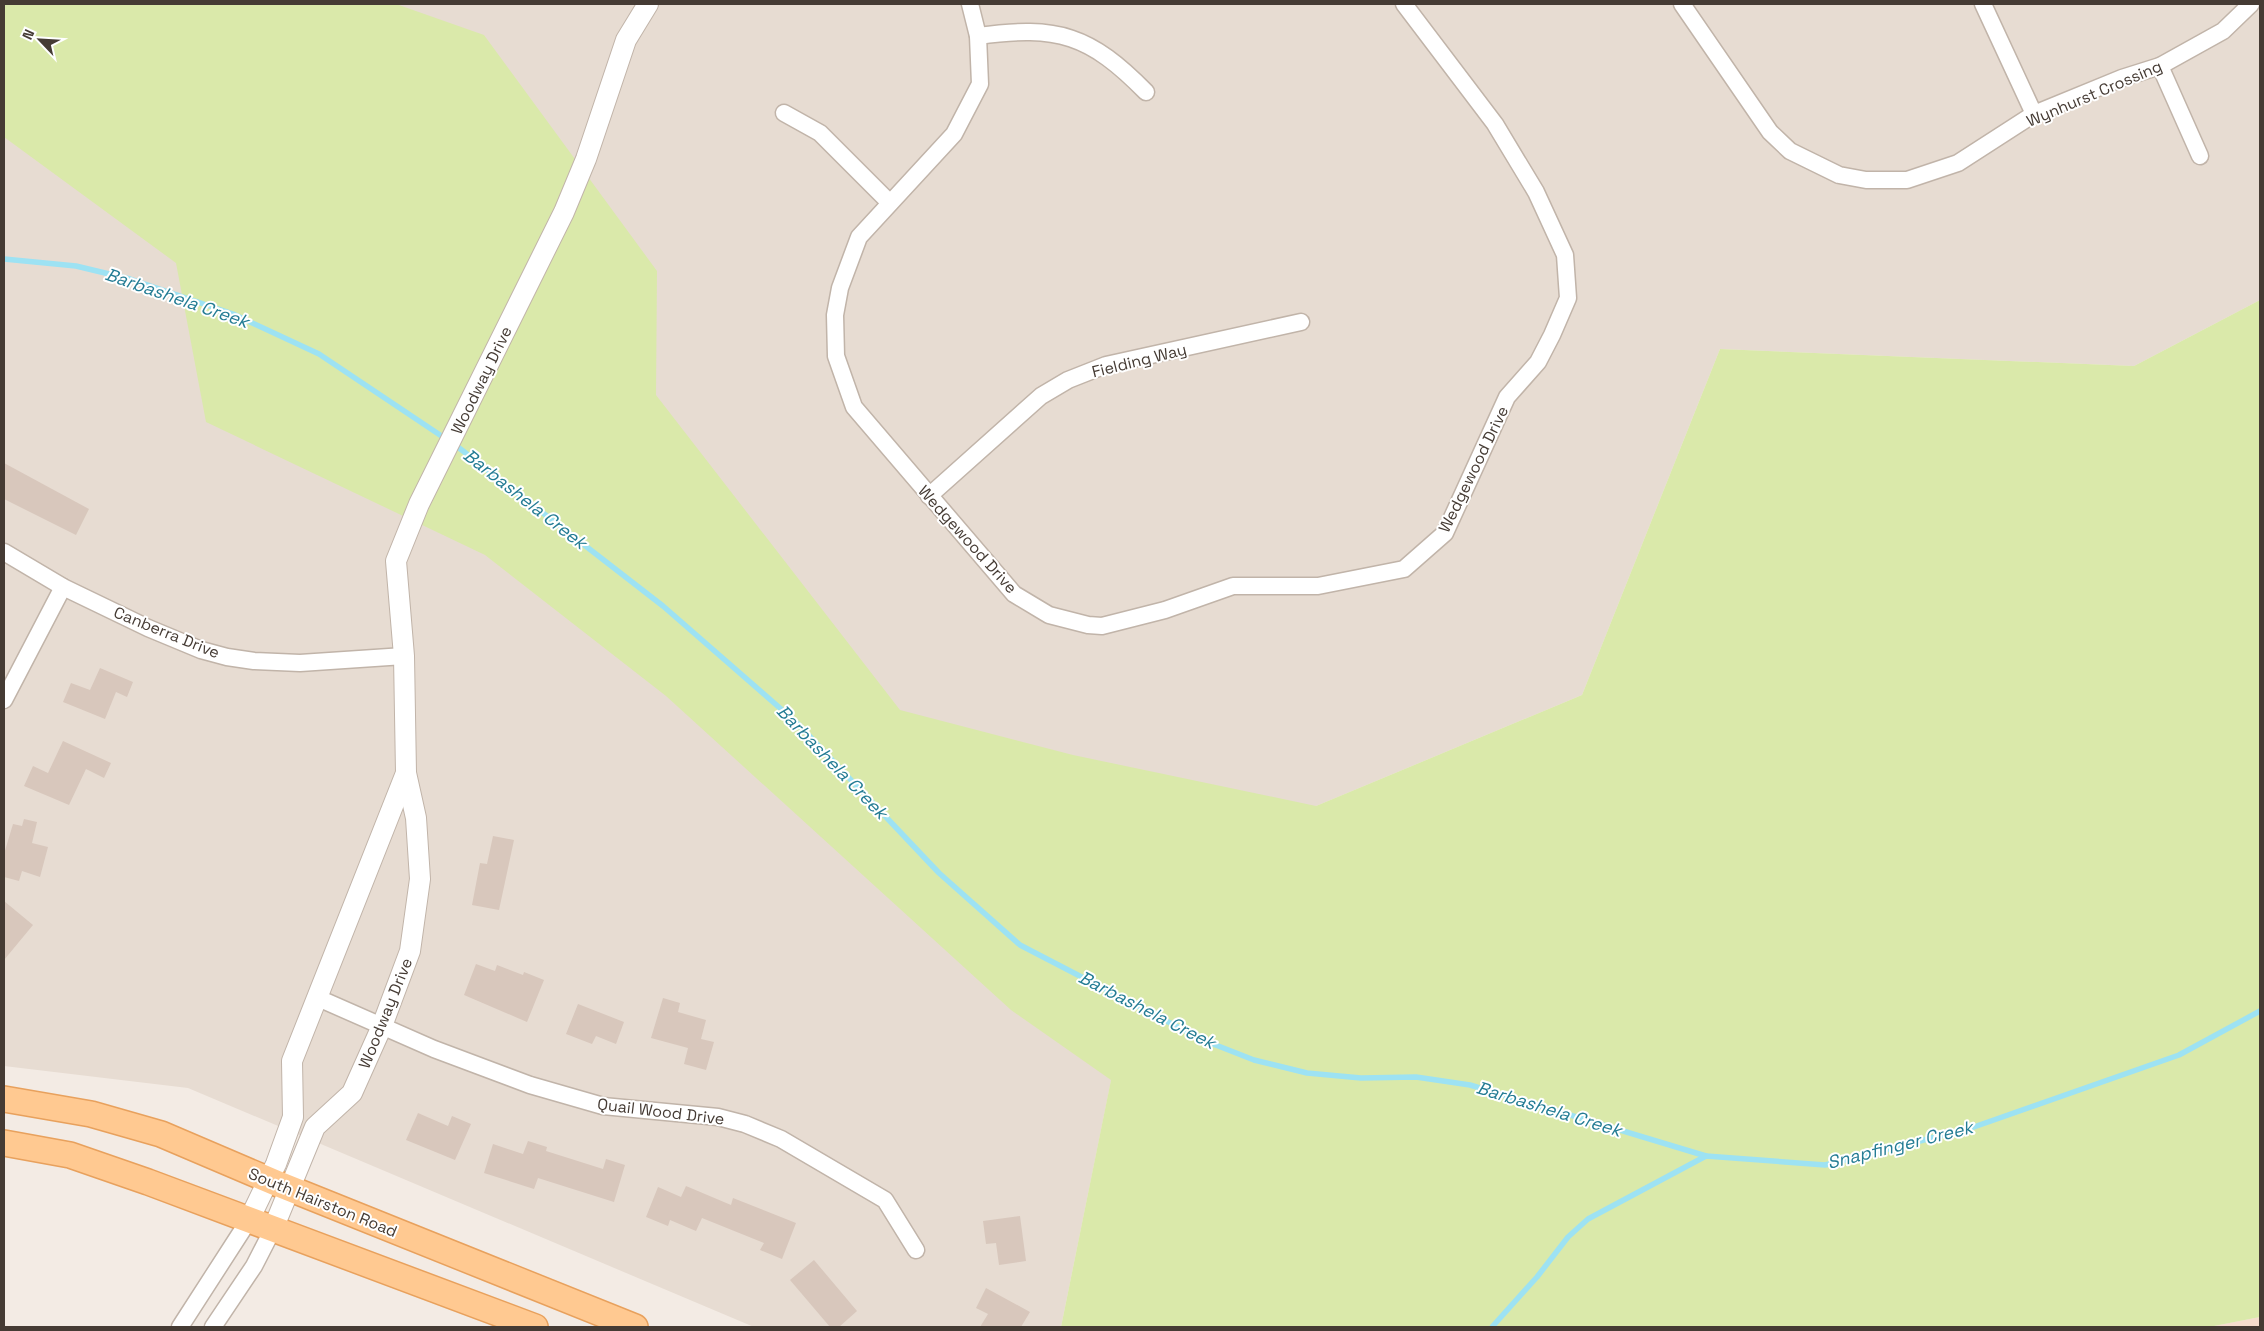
<svg xmlns="http://www.w3.org/2000/svg" width="2264" height="1331" font-family="'Space Grotesk',sans-serif">
<rect width="100%" height="100%" fill="#f3ebe4"/>
<path fill="#e7dcd2" d="M4 4H2260V300L2134 366 1720 349 1582 695 1153 874 1061 1327H754L188 1088 4 1066Z"/>
<path fill="#f6ddcd" d="M2260 1317V1327H2209Z"/>
<path fill="#dae9aa" d="M4 4H396L484 35 657 271 656 395 900 710 1073 755 1316 806 1582 695 1720 349 2134 366 2260 300V1317L2209 1327H1061L1111 1080 1011 1010 666 696 485 555 206 422 176 263 4 137Z"/>
<g fill="none" stroke-linecap="round" stroke-linejoin="round">
<g stroke="#9de2f3" stroke-width="5.5">
<path d="M4 259 76 266 130 279 233 314 319 354 446 439"/>
<path d="M454 444 663 606 797 723 939 873 1020 945 1203 1040 1254 1060 1307 1073 1361 1078 1416 1077 1470 1085 1706 1156"/>
<path d="M1492 1327 1537 1277 1568 1237 1588 1219 1706 1156 1825 1165 1971 1128 2179 1055 2260 1011"/>
</g>
</g>
<g fill="#d8c7bc">
<path d="M4 463 89 509 76 535 4 499Z"/>
<path d="M100 668 133 682 127 697 116 692 105 719 63 702 71 683 90 690Z"/>
<path d="M63 741 111 763 104 778 86 769 69 805 24 786 33 766 48 773Z"/>
<path d="M24 819 37 822 32 843 48 847 40 877 22 871 19 881 4 877V854L13 824 22 826Z"/>
<path d="M493 836 514 840 499 910 472 905 480 863 487 864Z"/>
<path d="M4 901 33 925 4 960Z"/>
<path d="M476 964 495 971 497 965 523 975 524 972 544 980 527 1022 464 995Z"/>
<path d="M663 998 680 1003 678 1012 706 1020 701 1039 714 1042 706 1070 684 1064 688 1048 651 1038Z"/>
<path d="M578 1004 624 1022 616 1044 596 1036 592 1044 566 1034Z"/>
<path d="M418 1113 448 1126 452 1116 471 1124 455 1160 406 1140Z"/>
<path d="M528 1141 547 1147 546 1151 603 1169 606 1159 625 1165 614 1202 538 1178 534 1189 484 1173 493 1144 523 1154Z"/>
<path d="M686 1186 731 1205 733 1198 796 1223 782 1259 760 1250 764 1243 702 1218 696 1231 670 1220 668 1226 646 1217 658 1187 681 1197Z"/>
<path d="M1020 1216 1026 1261 999 1265 996 1243 986 1244 983 1221Z"/>
<path d="M814 1260 857 1311 839 1327H830L790 1280Z"/>
<path d="M986 1288 1030 1312 1021 1327H980L988 1314 976 1308Z"/>
</g>
<g fill="none" stroke-linecap="round" stroke-linejoin="round">
<g stroke="#c1b4a9" stroke-width="19">
<g id="minor">
<path d="M970 4 978 36 980 84 954 134 859 237 840 288 835 315 836 356 854 407 1014 594 1049 615 1088 625 1102 626 1165 610 1233 586H1318L1404 569 1445 533 1507 397 1538 362 1552 335 1568 298 1565 255 1536 192 1495 124 1404 4"/>
<path d="M1682 4 1770 132 1790 151 1839 175 1866 180H1907L1958 163 2034 114 2122 78 2160 66 2223 31 2251 4"/>
<path d="M1983 4 2034 114"/>
<path d="M978 36C1058 25 1090 35 1146 92"/>
<path d="M2160 66 2200 156"/>
<path d="M784 113 820 133 890 203"/>
<path d="M929 496 1041 396 1068 380 1106 365 1301 322"/>
<path d="M4 552 63 587 148 628 201 650 227 657 254 661 300 663 404 656"/>
<path d="M4 700 63 587"/>
<path d="M318 998 434 1049 530 1085 603 1106 718 1117 745 1124 781 1139 885 1200 916 1250"/>
<path d="M180 1327 249 1220"/>
<path d="M213 1327 254 1266 273 1229"/>
</g>
</g>
<g stroke="#c1b4a9" stroke-width="22">
<g id="tertiary">
<path d="M249 1220 276 1164 293 1117 292 1061 406 773"/>
<path d="M273 1229 315 1127 352 1093 382 1026 410 951 420 879 416 818 406 773 404 656 396 561 419 504 564 212 586 159 626 40 648 4"/>
</g>
</g>
<g stroke="#e8a15d" stroke-width="28">
<g id="primary">
<path d="M4 1099 91 1114 161 1134 276 1183 635 1327"/>
<path d="M4 1143 70 1155 148 1182 535 1327"/>
</g>
</g>
<use href="#minor" stroke="#fff" stroke-width="16"/>
<use href="#tertiary" stroke="#fff" stroke-width="20"/>
<use href="#primary" stroke="#ffc991" stroke-width="25"/>
</g>
<g text-anchor="middle" stroke-width="4" stroke-linejoin="round" paint-order="stroke">
<g font-size="16" fill="#453b34" stroke="#fff">
<text transform="translate(2094 93) rotate(-23)" y="6">Wynhurst Crossing</text>
<text transform="translate(1139 360) rotate(-14)" y="6">Fielding Way</text>
<text transform="translate(481 380) rotate(-64)" y="6">Woodway Drive</text>
<text transform="translate(1473 469) rotate(-64)" y="6">Wedgewood Drive</text>
<text transform="translate(968 539) rotate(48)" y="6">Wedgewood Drive</text>
<text transform="translate(167 632) rotate(22)" y="6">Canberra Drive</text>
<text transform="translate(385 1013) rotate(-68)" y="6">Woodway Drive</text>
<text transform="translate(661 1111) rotate(7)" y="6">Quail Wood Drive</text>
<text transform="translate(323 1202) rotate(22)" y="6">South Hairston Road</text>
</g>
<g font-size="18" font-style="italic" fill="#247c94" stroke="#fff">
<text transform="translate(177 298) rotate(19)" y="6">Barbashela Creek</text>
<text transform="translate(525 499) rotate(38)" y="6">Barbashela Creek</text>
<text transform="translate(832 762) rotate(46)" y="6">Barbashela Creek</text>
<text transform="translate(1147 1010) rotate(27)" y="6">Barbashela Creek</text>
<text transform="translate(1549 1109) rotate(17)" y="6">Barbashela Creek</text>
<text transform="translate(1900 1145) rotate(-14)" y="6">Snapfinger Creek</text>
</g>
</g>
<rect width="2264" height="1331" fill="none" stroke="#453b34" stroke-width="10"/>
<g transform="translate(40 40) rotate(295)" stroke="#ffffff" stroke-width="4" paint-order="stroke">
<path d="M0-4L9 19L0 12L-9 19Z" fill="#453b34"/>
<text y="-8" font-size="14" font-weight="bold" text-anchor="middle" fill="#453b34">N</text>
</g>
</svg>
